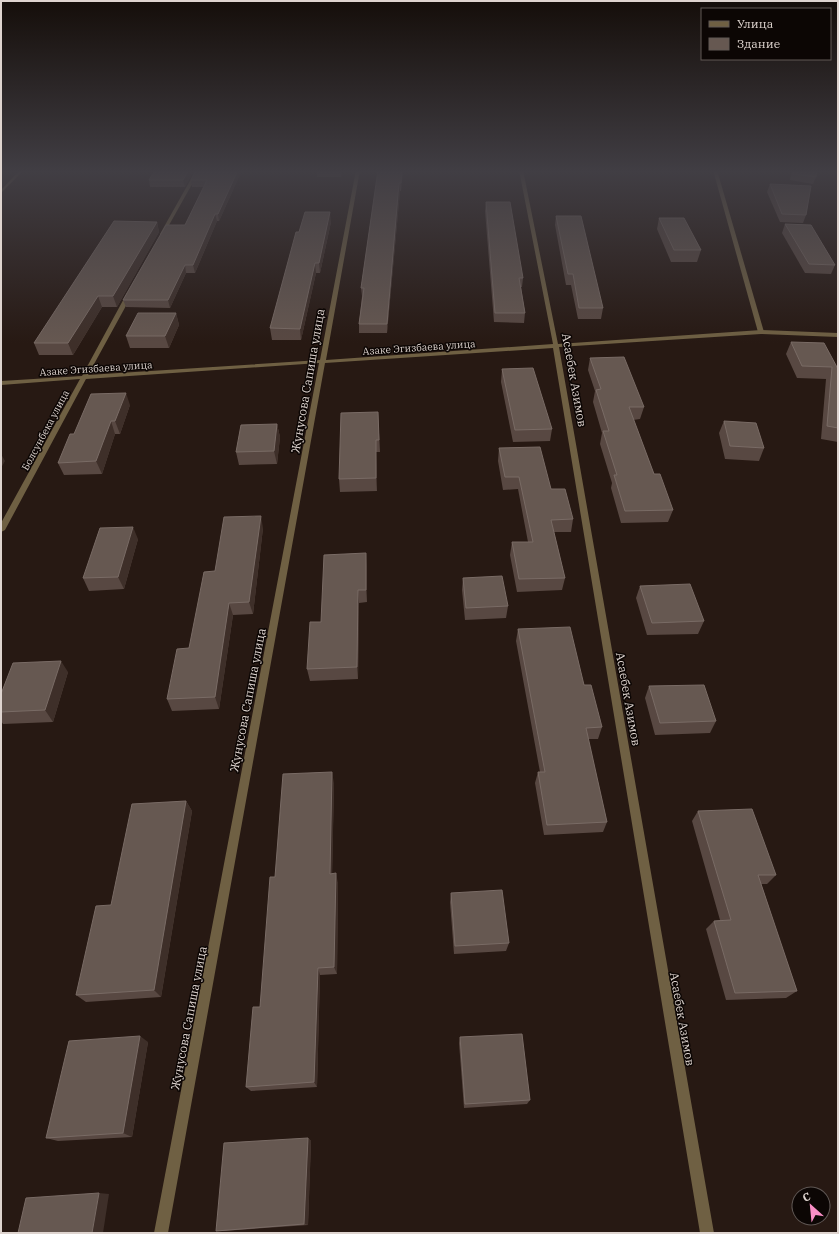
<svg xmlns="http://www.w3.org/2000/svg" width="839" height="1234" font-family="'IBM Plex Serif',serif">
<rect width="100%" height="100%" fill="#271913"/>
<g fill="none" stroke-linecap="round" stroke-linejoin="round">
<g fill="#6f6043" fill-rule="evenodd">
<path d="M196 170H200L164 234 160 235V234Z"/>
<path d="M356 170H360L326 360 553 344 519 170H523L558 344 761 330 838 333V337L761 334 559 347 714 1233H700L553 348 325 363 168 1233H154L319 363 86 379 5 530 1 532V523L80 379 1 385V381L82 376 127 293 130 291 133 293 88 375 320 360Z"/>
</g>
<g fill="#6f6043" fill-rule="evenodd">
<path d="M20 170H24L1 193V190Z"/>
<path d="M713 170H717L764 332 763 333 758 332Z"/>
</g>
</g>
<g fill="#584842">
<path d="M194 170 185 187H150L149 180Z"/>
<path d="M196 170H242L219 221H217L195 273H186L170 308 126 307 123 300 185 225 204 187H192L191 180Z"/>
<path d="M317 170H342L341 177H317Z"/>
<path d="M377 170H403L401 191H400L387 333H359V324L362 296 361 288 377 177Z"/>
<path d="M792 170H817L816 177 813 184 790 180Z"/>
<path d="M770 184 806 215 803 223 780 222 767 192Z"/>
<path d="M486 202 523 278 522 287H521L525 313 524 323 494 322 485 211Z"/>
<path d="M556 216 603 308 601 319H578L571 285H566L555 225Z"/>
<path d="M659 218 701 250 697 262H671L657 229Z"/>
<path d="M157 222 159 232 117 307H102L73 355H39L34 343Z"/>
<path d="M331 222 320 273H316L301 340H272L270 328 299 232Z"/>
<path d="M785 224 835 265 831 274 805 273 782 233Z"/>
<path d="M176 313 179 325 169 348H130L126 336Z"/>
<path d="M791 342 838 369V442L821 439 826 379 797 378 786 354Z"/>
<path d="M590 358 644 407 640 419 633 420 654 474 673 510 668 522 621 523 611 488 612 483 600 444 602 433 593 402 595 391 588 370Z"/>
<path d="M502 369 552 429 550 441 513 442 501 382Z"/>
<path d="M130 405 120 434H115L102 474 64 475 58 463 74 434Z"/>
<path d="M378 412 380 452H376L377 491 340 492 339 479Z"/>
<path d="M724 421 764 448 759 461 725 459 719 433Z"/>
<path d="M277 424 280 437 277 464 239 465 236 452Z"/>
<path d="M499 448 551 489 573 519 571 532H554L565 578 562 590 517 592 510 555 512 542H528L518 489 503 490 498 461Z"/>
<path d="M263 528 253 614 233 615 219 709 172 711 167 699 189 648 215 571Z"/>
<path d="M138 539 124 589 89 591 83 578Z"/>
<path d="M367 566V602L359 603 358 679 310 681 307 669 321 622Z"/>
<path d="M463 578 508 606 506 618 465 620 462 590Z"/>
<path d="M640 586 704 621 698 634 647 635 636 598Z"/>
<path d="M518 629 584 685 602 727 598 739H588L607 822 603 832 544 835 535 783 538 772H540L516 641Z"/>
<path d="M68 672 53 722 3 724 1 721V694Z"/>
<path d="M649 686 716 721 710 733 655 735 645 698Z"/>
<path d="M334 783 332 874 338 883 337 974 320 975 317 1087 251 1091 246 1087 260 1007 275 877Z"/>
<path d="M186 801 192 811 161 997 86 1002 76 995 111 905Z"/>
<path d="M698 811 776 875 767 884H761L797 991 786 998 726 1000 706 929 714 921 720 920 692 821Z"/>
<path d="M451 893 509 943 506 951 454 954 450 902Z"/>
<path d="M460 1037 530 1100 527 1104 464 1108 459 1043Z"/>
<path d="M148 1042 132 1137 58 1141 46 1138Z"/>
<path d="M308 1138 311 1141 308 1225 223 1231H216Z"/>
</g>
<g fill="#3e2f29">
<path d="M189 170H194L185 187 183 180Z"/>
<path d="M238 170H242L219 221 218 214Z"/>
<path d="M341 170H342L341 177Z"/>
<path d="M402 170H403L401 191V183Z"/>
<path d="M399 183 400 191 387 333V324Z"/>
<path d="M330 212 331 222 320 273 319 263Z"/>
<path d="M215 214 217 221 195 273 193 265Z"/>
<path d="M157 222 159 232 117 307 113 296Z"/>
<path d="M315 263 316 273 301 340 300 329Z"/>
<path d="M185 265 186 273 170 308 168 300Z"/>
<path d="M98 296 102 307 73 355 68 343Z"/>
<path d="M176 313 179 325 169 348 165 336Z"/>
<path d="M126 393 130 405 120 434 115 421Z"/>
<path d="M111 421 115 434 102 474 96 461Z"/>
<path d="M277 424 280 437 277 464 274 451Z"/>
<path d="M376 440V452L377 491 376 478Z"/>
<path d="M1 454 5 461 1 468Z"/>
<path d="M261 516 263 528 253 614 249 602Z"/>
<path d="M133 527 138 539 124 589 118 577Z"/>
<path d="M366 553 367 566V602L366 590Z"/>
<path d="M358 590 359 603 358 679 357 667Z"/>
<path d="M229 603 233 615 219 709 215 697Z"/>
<path d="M61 661 68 672 53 722 45 710Z"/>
<path d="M332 772 334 783 332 883 330 874Z"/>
<path d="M186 801 192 811 161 997 154 990Z"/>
<path d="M336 873 338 883 337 974 334 967Z"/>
<path d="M318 968 320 975 317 1087 314 1082Z"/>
<path d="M140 1036 148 1042 132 1137 123 1133Z"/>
<path d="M308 1138 311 1141 308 1225 304 1224Z"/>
<path d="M99 1193 109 1194 103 1233H92Z"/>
</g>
<g fill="#665851" stroke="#796b65">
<path d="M155 170H189L183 180H149Z"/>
<path d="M196 170H238L218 214H215L193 265H185L168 300H123L166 225H185L207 180H191Z"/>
<rect x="317" y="170" width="24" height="1"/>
<path d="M378 170H402L401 183H399L387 324H359L364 288H361Z"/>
<path d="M793 170H817L816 177 793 174Z"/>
<path d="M770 184 811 186 806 215 782 214Z"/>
<path d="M486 202H510L523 278H519L525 313H495Z"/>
<path d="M305 212H330L319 263H315L300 329 270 328 296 232H299Z"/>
<path d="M556 216H581L603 308H579L573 274H568Z"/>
<path d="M659 218H684L701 250H674Z"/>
<path d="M114 221 157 222 113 296H98L68 343H34Z"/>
<path d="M785 224 811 225 835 265 809 264Z"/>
<path d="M138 313H176L165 336H126Z"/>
<path d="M791 342 824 343 838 369V428L827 426 832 367 802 366Z"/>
<path d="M624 357 644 407H629L654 474H660L673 510 625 511 614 475H617L603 431H609L596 390 601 389 590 358Z"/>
<path d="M533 368 552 429 515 430 502 369Z"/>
<path d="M126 393 115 421H111L96 461 58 463 70 434H74L91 394Z"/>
<path d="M378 412 379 440H376V478L339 479 341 413Z"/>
<path d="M724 421 756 423 764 448 730 446Z"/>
<path d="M277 424 274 451 236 452 241 425Z"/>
<path d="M540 447 551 489H565L573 519 551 520 565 578 519 579 512 542H533L519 477H505L499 448Z"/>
<path d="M261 516 249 602 229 603 215 697 167 699 177 649 189 648 204 572 215 571 224 517Z"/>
<path d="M133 527 118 577 83 578 100 528Z"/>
<path d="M366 553V590H358L357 667 307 669 310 622H321L324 555Z"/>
<path d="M502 576 508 606 466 608 463 578Z"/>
<path d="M690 584 704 621 652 623 640 586Z"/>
<path d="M570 627 584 685H591L602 727 586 728 607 822 547 825 538 772H545L518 629Z"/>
<path d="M61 661 45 710 1 712V694L13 663Z"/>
<path d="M704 685 716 721 660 723 649 686Z"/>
<path d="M332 772 330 874 336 873 334 967 318 968 314 1082 246 1087 253 1007H260L270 877H275L283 774Z"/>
<path d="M186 801 154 990 76 995 96 906 111 905 132 804Z"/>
<path d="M752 809 776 875H758L797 991 735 993 714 921 731 920 698 811Z"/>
<path d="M502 890 509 943 455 946 451 893Z"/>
<path d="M522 1034 530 1100 465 1104 460 1037Z"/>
<path d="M140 1036 123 1133 46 1138 69 1041Z"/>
<path d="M308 1138 304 1224 216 1231 224 1143Z"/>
<path d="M99 1193 92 1233H18L26 1198Z"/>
</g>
<linearGradient id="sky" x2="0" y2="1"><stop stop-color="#150e0a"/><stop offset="0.5" stop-color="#413e44"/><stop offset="1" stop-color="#413e44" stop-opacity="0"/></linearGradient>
<rect width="839" height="343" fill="url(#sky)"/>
<g text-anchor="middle" stroke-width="3" stroke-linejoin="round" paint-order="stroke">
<g font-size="10" fill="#ded4cf" stroke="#0c0604">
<text transform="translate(419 347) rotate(-4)" y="4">Азаке Эгизбаева улица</text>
<text transform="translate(96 368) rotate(-4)" y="4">Азаке Эгизбаева улица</text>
<text transform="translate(45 430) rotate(-62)" y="4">Болсунбека улица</text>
</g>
<g font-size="12" fill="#ded4cf" stroke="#0c0604">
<text transform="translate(574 380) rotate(80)" y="4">Асаебек Азимов</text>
<text transform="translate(308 381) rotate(-80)" y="4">Жунусова Сапиша улица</text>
<text transform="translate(628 699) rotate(80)" y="4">Асаебек Азимов</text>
<text transform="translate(248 700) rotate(-79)" y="4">Жунусова Сапиша улица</text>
<text transform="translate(189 1018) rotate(-79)" y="4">Жунусова Сапиша улица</text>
<text transform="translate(682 1019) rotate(80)" y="4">Асаебек Азимов</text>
</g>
</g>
<rect width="839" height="1234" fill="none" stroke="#ded4cf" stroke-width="4"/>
<rect x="701" y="8" width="130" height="52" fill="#0c0604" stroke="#605855"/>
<rect x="709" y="21" width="20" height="6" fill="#6f6043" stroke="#605855"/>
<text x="737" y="28" font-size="12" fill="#ded4cf">Улица</text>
<rect x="709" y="38" width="20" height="12" fill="#665851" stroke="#605855"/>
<text x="737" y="48" font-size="12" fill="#ded4cf">Здание</text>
<g transform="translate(811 1206) rotate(333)"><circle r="19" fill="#0c0604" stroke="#605855"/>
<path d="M0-3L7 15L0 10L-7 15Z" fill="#fa8fc6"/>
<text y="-6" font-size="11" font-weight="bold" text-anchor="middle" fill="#ded4cf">С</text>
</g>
</svg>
